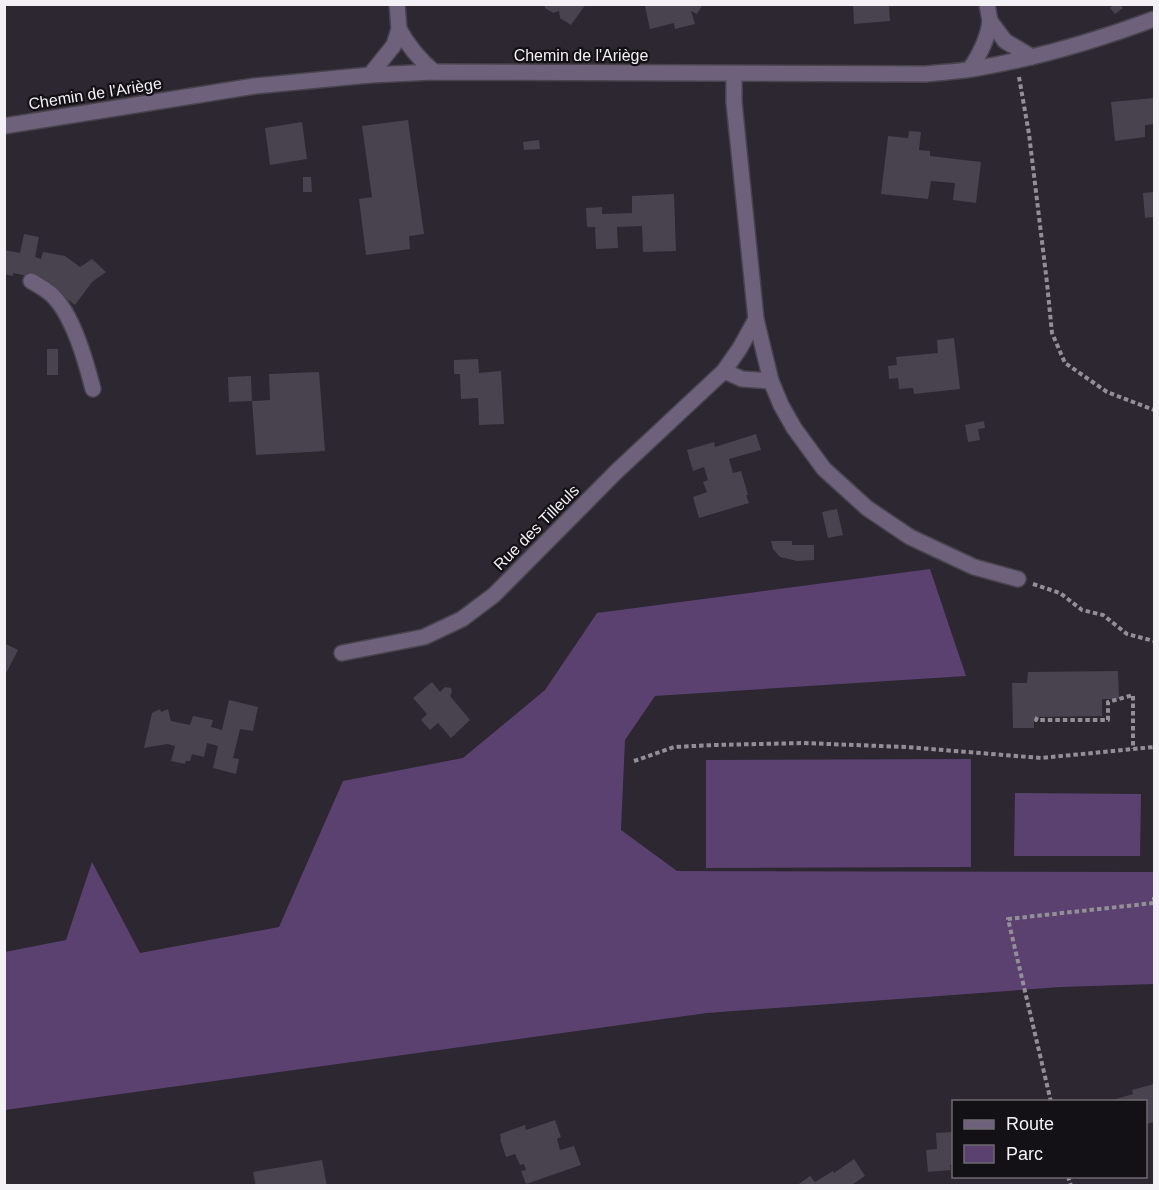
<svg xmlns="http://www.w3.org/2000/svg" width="1159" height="1190" font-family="Helvetica,sans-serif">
<rect width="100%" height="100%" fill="#2c2731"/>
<g fill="#5a416f">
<path d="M930 569 966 676 655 696 625 740 621 830 677 871 1154 872V984L1061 987 707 1013 5 1110V952L66 940 92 862 140 953 279 927 343 781 463 758 545 690 597 613Z"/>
<path d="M971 759V867L706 868V760Z"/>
<path d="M1015 793 1141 794 1140 856H1014Z"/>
</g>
<g fill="#48434e">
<path d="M545 4H586L571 25 560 18 559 11 553 13 545 8Z"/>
<path d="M650 4H703L697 14 691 11 695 24 675 29 674 23 650 29 645 6Z"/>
<path d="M853 4H889L890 21 854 24Z"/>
<path d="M1114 4H1120L1123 8 1115 14 1110 8Z"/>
<path d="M1154 98V124L1145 125V137L1115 141 1111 102Z"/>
<path d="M408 120 424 234 409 236 410 249 366 255 359 199 372 197 362 126Z"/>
<path d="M302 122 307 159 270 165 265 128Z"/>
<path d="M909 131 921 132 919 150 930 151V156L981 162 976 203 953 200 955 183 931 181 928 199 881 194 888 136 908 138Z"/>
<path d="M539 140 540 149 524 150 523 142Z"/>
<path d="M303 177H311L312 192H303Z"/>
<path d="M1154 192V217L1145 218 1143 193Z"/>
<path d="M674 194 676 251 643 252 642 226 617 227 618 248 596 249 595 227H587L586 208 602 207V214L632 213V196Z"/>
<path d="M24 234 39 237 35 257 41 259 43 252 65 256 80 267 92 259 106 272 92 282 75 305 42 279 13 273V276L4 274V250L20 253Z"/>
<path d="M954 338 960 389 914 394 913 388 899 389 898 378 889 379 888 366 897 365 896 357 938 353 937 340Z"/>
<rect x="47" y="349" width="11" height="26"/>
<path d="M478 359 479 373 501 371 504 424 479 425 478 398 461 399 460 374H454V360Z"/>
<path d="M319 372 325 451 256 455 252 401 229 402 228 377 251 376 252 401 270 400 269 374Z"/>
<path d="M984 421 985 428 978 429 980 440 968 442 965 425Z"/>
<path d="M756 434 761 450 729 459 733 473 741 471 748 495H746L749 503 699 518 693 497 707 492 703 482 708 480 704 467 693 471 687 450 714 442 715 447Z"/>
<path d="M837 509 843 535 828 538 822 512Z"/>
<path d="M771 541H792V545H814V560L797 561 780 557 773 549Z"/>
<path d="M4 643 18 650 4 677Z"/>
<path d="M1118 671 1119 699H1102V716L1034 717V728H1013L1012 683H1027L1028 672Z"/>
<path d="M432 682 440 692 445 687 451 688 452 692 450 696 470 720 451 738 438 723 430 730 421 720 427 714 413 698Z"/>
<path d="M229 700 258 707 253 731 240 729 233 758 239 759 236 774 213 768 218 746 207 743 204 757 192 754 190 761H186L185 764 171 761 175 746 167 744 144 748 152 713 160 709 161 712 168 709 171 721 190 725 193 716 213 720 211 727 222 730Z"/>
<path d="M1154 1084V1122L1146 1124V1102H1116V1099L1133 1094 1132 1090Z"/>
<path d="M555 1120 561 1137 557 1139 560 1150 574 1146 581 1165 526 1184 521 1171 526 1170 524 1164 520 1165 515 1154 506 1157 500 1139H501L500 1134 525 1125 526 1130Z"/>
<path d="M954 1132V1165H950L951 1170 928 1172 926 1150 937 1149 936 1133Z"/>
<path d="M854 1159 865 1176 850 1186H796L810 1176 815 1182 833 1171 834 1173Z"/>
<path d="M322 1160 327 1186H256L253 1172Z"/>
</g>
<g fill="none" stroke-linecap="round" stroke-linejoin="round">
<g stroke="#48434d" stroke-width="18">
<g id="minor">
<path d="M987 4 990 21 1005 41 1032 57"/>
<path d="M399 29C408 46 419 59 434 72"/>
<path d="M970 69C980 54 988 39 990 21"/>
<path d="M734 74V102L756 319 771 381 781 405 794 428 824 469 867 508 910 537 974 567 1018 579"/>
<path d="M370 75 394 45 399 29 397 4"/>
<path d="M4 126 255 86 370 75 434 72 926 74C941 72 957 72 972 69 1034 59 1095 41 1154 19"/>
<path d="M31 281C38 285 45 289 51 294 73 314 86 362 93 389"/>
<path d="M724 371 742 379 771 381"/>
<path d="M342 653 424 637 462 619 494 595 617 471 724 371 740 348 756 319"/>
</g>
</g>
<g stroke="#938f97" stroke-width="4" stroke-dasharray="4.5 3" stroke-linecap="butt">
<path d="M1019 77 1029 134 1047 283 1052 333 1065 363 1107 392 1154 410"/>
<path d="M1033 584 1060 593 1082 610 1103 615 1127 634 1154 641"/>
<path d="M1037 717 1036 720H1108V702L1133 695V749"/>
<path d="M634 761 674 747 714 745 803 743 906 747 1041 758 1154 747"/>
<path d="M1051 1102 1008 919 1154 903V897"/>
<path d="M1068 1176 1071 1186"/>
</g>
<use href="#minor" stroke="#6e617b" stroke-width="15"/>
</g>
<g text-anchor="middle" stroke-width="4.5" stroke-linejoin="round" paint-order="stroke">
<g font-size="16" fill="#f3f0f6" stroke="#131116">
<text x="581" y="61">Chemin de l'Ariège</text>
<text transform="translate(95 93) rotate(-9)" y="6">Chemin de l'Ariège</text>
<text transform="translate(536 527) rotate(-45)" y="6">Rue des Tilleuls</text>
</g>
</g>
<rect width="1159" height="1190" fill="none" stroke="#f3f0f6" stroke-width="12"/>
<rect x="952" y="1100" width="195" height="78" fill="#131116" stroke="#6d6a70" stroke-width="1.5"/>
<rect x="964" y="1120" width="30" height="9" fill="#6e617b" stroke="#6d6a70" stroke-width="1.5"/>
<text x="1006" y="1130" font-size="18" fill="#f3f0f6">Route</text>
<rect x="964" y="1145" width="30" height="18" fill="#5a416f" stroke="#6d6a70" stroke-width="1.5"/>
<text x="1006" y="1160" font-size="18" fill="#f3f0f6">Parc</text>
</svg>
